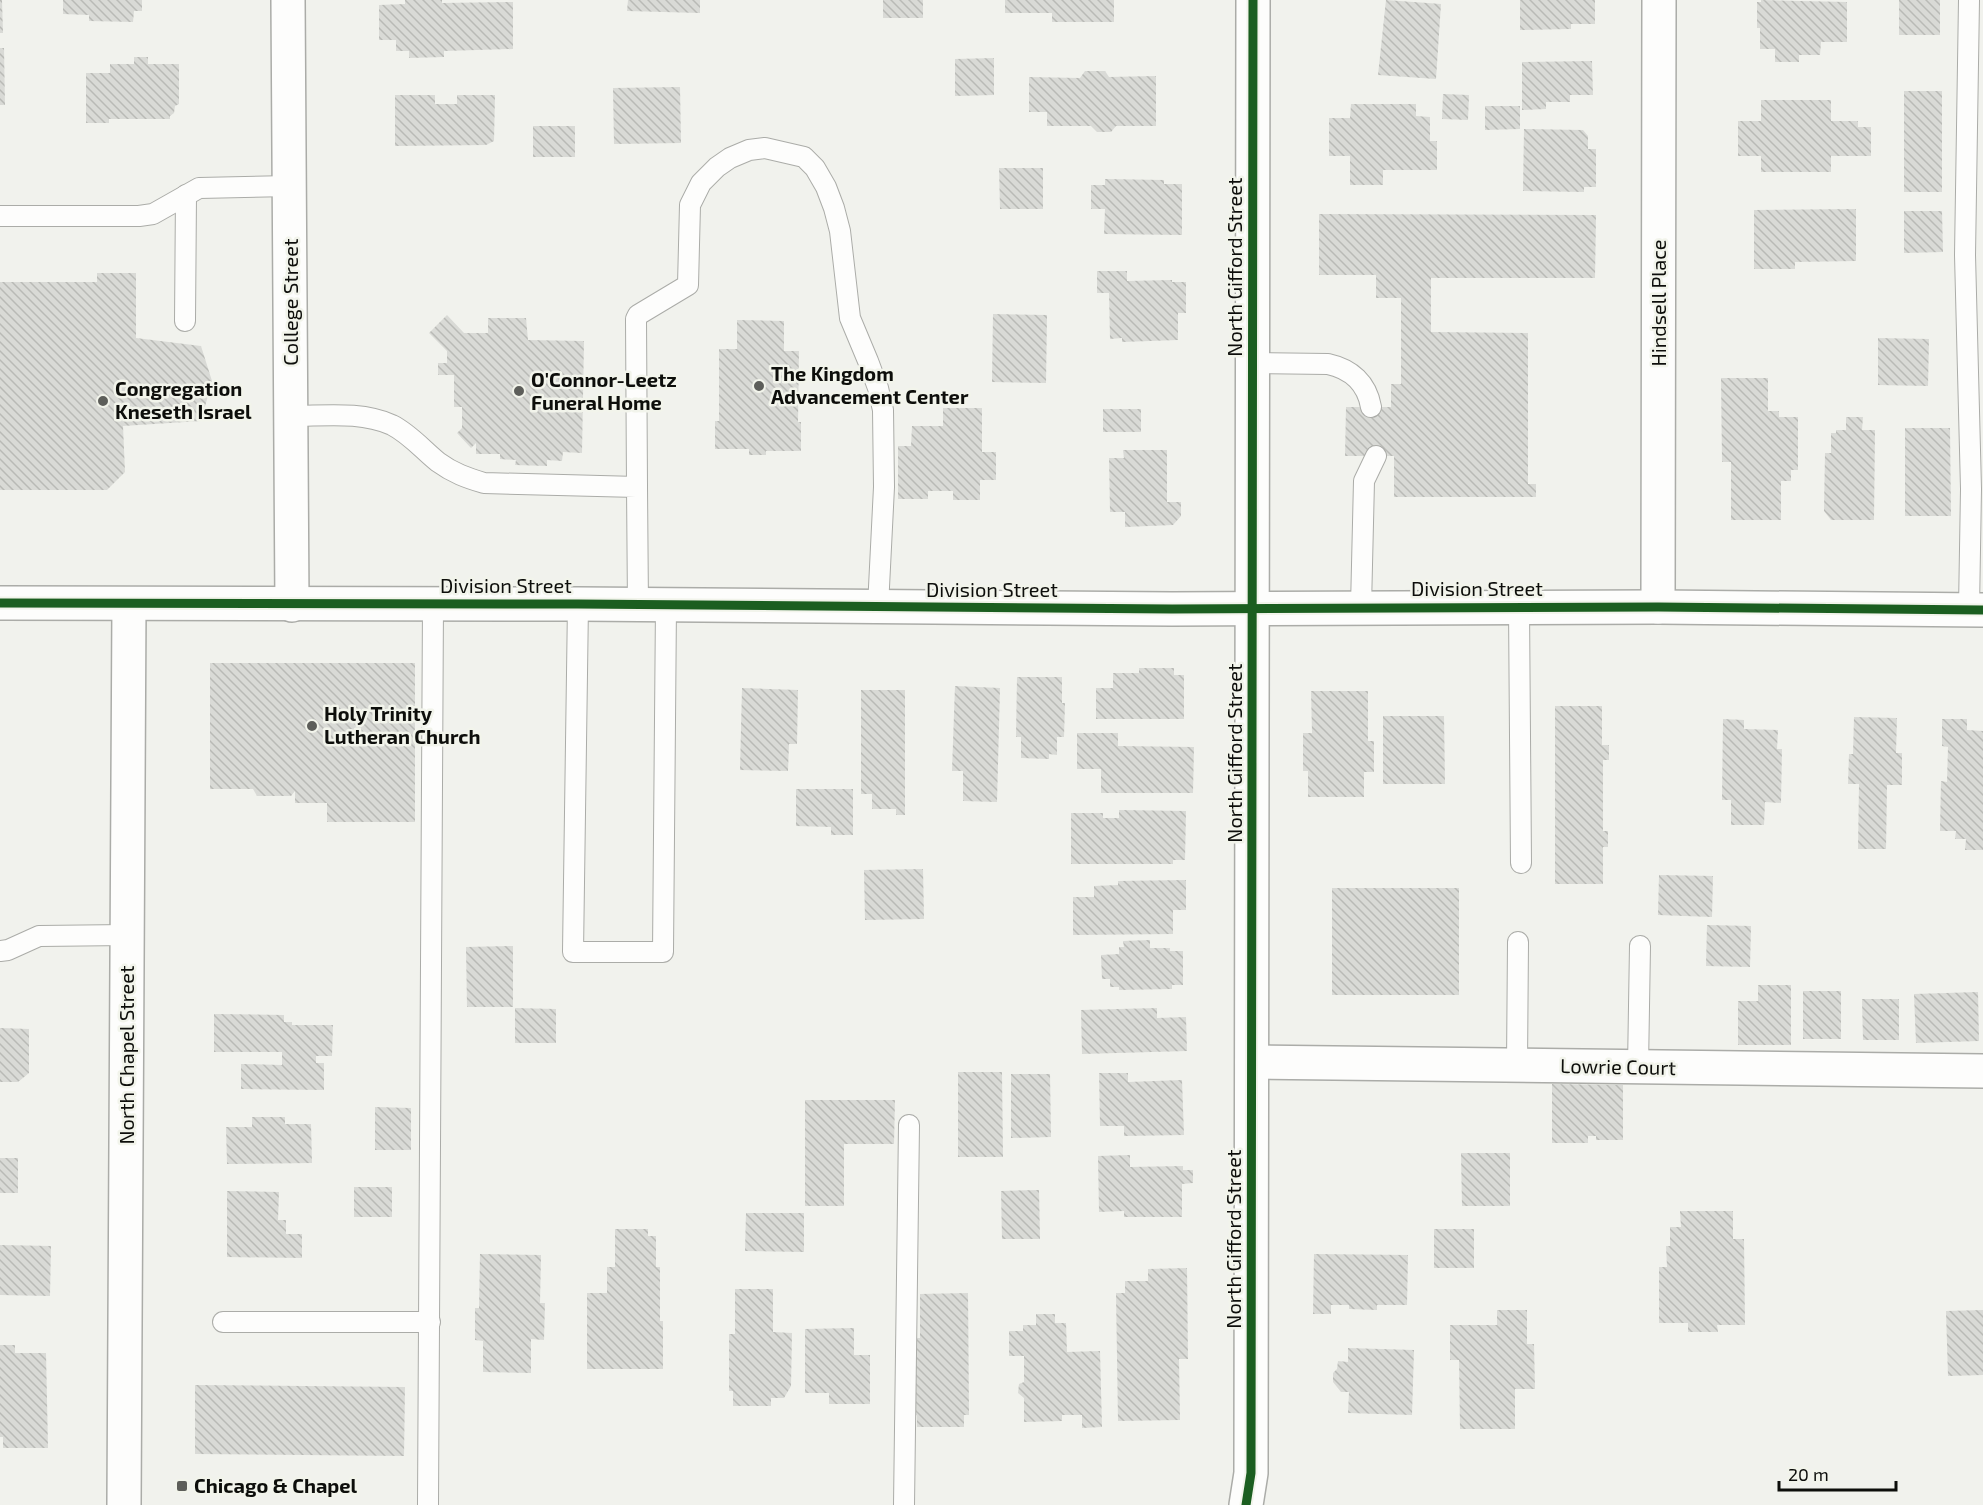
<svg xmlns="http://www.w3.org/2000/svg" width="1983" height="1505" font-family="'Exo 2',sans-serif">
<defs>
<pattern id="building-back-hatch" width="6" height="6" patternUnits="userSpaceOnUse" patternTransform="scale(1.5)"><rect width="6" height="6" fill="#d9dad6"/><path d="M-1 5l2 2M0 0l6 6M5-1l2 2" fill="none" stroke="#b9bab6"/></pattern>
</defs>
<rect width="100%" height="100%" fill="#f1f2ed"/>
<g fill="url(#building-back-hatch)">
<path d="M0 0H2L3 33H0Z"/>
<path d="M63 0H142V11H134L133 22 89 21V15L63 14Z"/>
<path d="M405 0H442V3L513 2V49L444 51V57L409 58V51H396V40H379V5L405 4Z"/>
<path d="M628 0H700V13L627 11Z"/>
<rect x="883" y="0" width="40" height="18"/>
<path d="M1005 0H1114V22H1052V13H1005Z"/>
<path d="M1386 0 1441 4 1436 79 1378 75Z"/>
<path d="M1520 0H1595V24H1571V29L1520 30Z"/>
<path d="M1761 0 1847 2V42H1821L1820 55H1799V62H1775V49H1760V28H1757V2H1761Z"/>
<rect x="1899" y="0" width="41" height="35"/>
<path d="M0 48H4L5 105H0Z"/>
<path d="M134 57H148V64H179V104L175 106 174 113 170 116V119H109V123H86V73H110V64H134Z"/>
<path d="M994 58V95L955 96V59Z"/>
<path d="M1592 61 1593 95H1570V102H1546V109L1522 110V62Z"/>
<path d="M1085 71H1105L1109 77 1156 76V126H1116L1111 132H1097L1091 126H1047V112H1029V77L1080 78Z"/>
<path d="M680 87 681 143 614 144 613 88Z"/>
<rect x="1904" y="91" width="38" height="101"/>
<path d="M1443 94 1469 95 1468 120 1442 119Z"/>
<path d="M395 95H435V104H457V95H495L494 141 486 145 395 146Z"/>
<path d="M1761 100H1831V121H1858V127H1871V156H1831V172H1761V156H1738V121H1761Z"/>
<path d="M1351 104H1416V116L1430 117V141H1437V170H1383V185H1350V156H1329V118H1350Z"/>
<path d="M1485 106H1520V129L1485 130Z"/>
<rect x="533" y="126" width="42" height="31"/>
<path d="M1524 129 1583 130 1588 136V149H1596V187H1584V192L1523 191Z"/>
<path d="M999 168H1043V209H1000Z"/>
<path d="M1105 179 1164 180V184H1182V235L1104 234 1105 209H1091V185H1105Z"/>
<path d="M1856 209V261L1795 262V269H1754V210Z"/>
<path d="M1904 211H1942L1943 252 1904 253Z"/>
<path d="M1319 214 1596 215 1595 278H1431V332L1528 333V484H1536V497H1394V456H1345L1346 407H1391V384H1401V298H1376V275H1319Z"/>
<path d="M1097 271H1127V281L1172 280V282H1186V313H1178V340L1122 342V338L1110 339 1109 293H1097Z"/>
<path d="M97 273H136V338L201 346 212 381 201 421 123 426 125 472 107 490H0V282H97Z"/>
<path d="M993 314 1047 315 1046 383 992 382Z"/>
<path d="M447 315 464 333H488V318H526L528 340 584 341 582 453 563 452 562 461 547 460V466L515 465 516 460 500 459V454H476V443L471 448 457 433 462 428V407H454V375H438V363H447V351L429 333Z"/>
<path d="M737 320 784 321V351H799L798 422H801V451H766V455H749V449H715V421H719V349H737Z"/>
<path d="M1878 338 1929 339 1928 386 1878 385Z"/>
<path d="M1721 378H1768V411H1779V417H1798V470H1791V481H1781V520H1731V462H1722Z"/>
<path d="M943 408H982V452H996V480H980V500H953V491H928V499H898V446H911L912 426H943Z"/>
<rect x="1103" y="409" width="38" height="23"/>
<path d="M1846 417H1863L1862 430H1875L1874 520H1831L1824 511 1825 453H1831V433H1836V430H1846Z"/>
<path d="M1905 428H1950L1951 516H1905Z"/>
<path d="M1123 450H1167V502H1181V516L1173 525 1125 527V512H1110L1109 458H1124Z"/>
<path d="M210 663H415V822H327V803H295V791L291 796H257L253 789H210Z"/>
<path d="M1139 668H1174V675H1184V719H1096V688H1113V673H1139Z"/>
<path d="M1017 677H1062V703H1065L1064 737H1057V755L1049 754V759L1021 758V737H1016Z"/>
<path d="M955 686 1000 688 997 802 963 801V771H952Z"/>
<path d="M742 688 798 690 797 744H789L788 771 740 770Z"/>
<path d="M861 690H905V815H896V809H872V794H861Z"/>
<path d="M1311 691H1368V741H1374V772H1364V797H1308V771H1303V733H1312Z"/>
<path d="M1555 706H1602V745H1609V760H1603V831H1608V847H1603V884H1555Z"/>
<path d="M1383 716H1444L1445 784H1383Z"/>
<path d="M1854 717 1897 718 1896 753H1902V785H1887L1886 849H1858L1859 784H1848L1849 754H1853Z"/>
<path d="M1723 719 1744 720V729L1778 730 1777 749H1782L1781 803 1765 802 1764 825H1731V800H1722Z"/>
<path d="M1942 719H1967V730L1983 731V850H1965L1966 839H1955L1956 831H1940L1941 781 1947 782 1948 747 1942 746Z"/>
<path d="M1077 733H1118V746L1194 747 1193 793H1101V769H1077Z"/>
<path d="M796 789H853V835H831V827L796 826Z"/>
<path d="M1119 810 1186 811 1185 860H1173V864H1071V813H1103V818H1119Z"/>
<path d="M923 869 924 919 865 920 864 870Z"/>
<path d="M1659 875 1713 876 1712 917 1658 915Z"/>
<path d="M1186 880V910H1173V934L1073 935V897H1094V886L1118 885V881Z"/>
<rect x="1332" y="888" width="127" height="107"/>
<path d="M1707 925 1751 926 1750 967 1706 966Z"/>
<path d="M1150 940V948H1170V951H1183V985H1172V989L1119 990V987H1110V979H1102L1101 955 1119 954V947H1124L1123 941Z"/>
<path d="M513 946V1007H467L466 947Z"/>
<path d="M1758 985H1791V1045H1738V1001H1758Z"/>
<rect x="1803" y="991" width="38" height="48"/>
<path d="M1978 992 1979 1041 1916 1043 1914 994Z"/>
<path d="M1862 999H1899V1040H1863Z"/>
<path d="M515 1008 556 1009V1043H515Z"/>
<path d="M1157 1008V1018L1186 1017 1187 1051 1082 1054 1081 1010Z"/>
<path d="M214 1014 284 1015V1022H292V1025H333L332 1056H316V1063H324V1090L241 1089V1064L282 1065V1052H214Z"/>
<path d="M0 1028 29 1029V1073L18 1082H0Z"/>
<path d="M958 1072H1002L1003 1157H958Z"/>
<path d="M1099 1073H1128V1082L1182 1080 1184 1135 1124 1136V1126H1100Z"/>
<path d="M1011 1074H1050L1051 1137 1011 1138Z"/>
<path d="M1552 1084 1623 1085V1140H1596V1136H1588V1143H1552Z"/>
<path d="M805 1100H895L894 1144H844V1206H805Z"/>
<path d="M375 1107 411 1108V1150H375Z"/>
<path d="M252 1117H285V1124H311L312 1163 227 1164 226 1127H252Z"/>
<path d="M1461 1153H1510V1206H1462Z"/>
<path d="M1130 1155V1167L1183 1166V1170H1193V1183L1182 1184V1217H1124V1211L1099 1212 1098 1156Z"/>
<rect x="0" y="1158" width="18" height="35"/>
<rect x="354" y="1187" width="38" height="30"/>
<path d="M1039 1190 1040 1239H1002L1001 1191Z"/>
<path d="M227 1191 279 1192 278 1220H286V1234H302V1258L227 1257Z"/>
<path d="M1680 1211H1733V1239H1744L1745 1325H1717L1718 1332H1688V1323H1659V1267H1667L1666 1246H1670V1227H1681Z"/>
<path d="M746 1213H804V1252L745 1251Z"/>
<path d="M615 1229H648V1236H656V1267H660V1321H663V1369H587V1293H607V1267H615Z"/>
<rect x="1434" y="1229" width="40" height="39"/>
<path d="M0 1245 51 1246 50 1296 0 1295Z"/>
<path d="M480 1254 541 1255 540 1303H545L544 1340 531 1339V1373L483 1372V1341L475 1340V1308H479Z"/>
<path d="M1314 1254 1408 1255 1407 1305H1377V1310L1349 1309V1305H1331V1314H1313Z"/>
<path d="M1187 1268 1188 1359H1179L1180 1420 1118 1421 1116 1293H1125V1281H1148V1269Z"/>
<path d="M735 1289H773V1332L792 1333 791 1386 784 1398H771V1406H733V1391H729V1334H735Z"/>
<path d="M968 1293 969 1415H964V1427H917V1415L914 1416 913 1338H920V1294Z"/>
<path d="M1497 1310H1527V1344H1534L1535 1389H1515V1429H1460L1459 1360H1450V1325H1497Z"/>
<path d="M1983 1310V1375L1948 1376 1946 1311Z"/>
<path d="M1036 1314H1055V1323H1066L1067 1352 1100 1351 1102 1427 1082 1428V1415H1062V1421L1024 1422V1398L1018 1393 1019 1384 1024 1382V1356H1009V1331H1023V1325H1036Z"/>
<path d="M854 1328V1355H870V1404H829V1393H805V1329Z"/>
<path d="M0 1345H15V1353H46L48 1448H3V1437H0Z"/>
<path d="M1348 1348 1414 1350 1412 1415 1348 1413 1349 1392H1341L1333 1382V1373L1337 1369 1338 1361 1348 1362Z"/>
<path d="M195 1385 405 1387 404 1456 195 1454Z"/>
</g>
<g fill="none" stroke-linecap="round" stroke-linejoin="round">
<g stroke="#abaca8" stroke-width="22">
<g id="lane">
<path d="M1969 0 1965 255 1971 489 1969 609"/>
<path d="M0 216H139L153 214 199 188 290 186"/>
<path d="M185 321 186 195"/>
<path d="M1253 363 1328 364C1351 369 1367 383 1371 407"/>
<path d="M292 416C325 416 361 411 392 425 410 434 423 450 438 462 453 473 467 478 484 483L637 487 638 606"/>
<path d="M637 487 636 319 638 315 688 285 690 205 701 183 717 167 730 158 749 150 765 148 804 157 815 168 826 187 834 208 840 231 850 318 868 361 878 388 883 410 884 487 878 607"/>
<path d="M578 604 573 952H663L666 605"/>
<path d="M1361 607 1364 481 1376 456"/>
<path d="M1519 607 1521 863"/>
<path d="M0 951 8 950 39 936 127 935"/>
<path d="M1517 1065 1518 942"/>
<path d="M1638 1067 1640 946"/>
<path d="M223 1322H430"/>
<path d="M428 1505 433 604"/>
<path d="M904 1505 909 1125"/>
</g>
</g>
<g stroke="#abaca8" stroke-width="36">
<g id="street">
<path d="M288 0 292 605"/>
<path d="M0 603 578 604 1172 609 1658 607 1983 610"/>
<path d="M1658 607 1659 0"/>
<path d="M1252 1062 1983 1071"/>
<path d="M124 1505 129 604"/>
<path d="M1246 1505 1251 1473 1253 0"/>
</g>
</g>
<use href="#lane" stroke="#fdfdfc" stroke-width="20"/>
<use href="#street" stroke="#fdfdfc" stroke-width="33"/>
<g stroke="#f2f4eb" stroke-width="13">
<g id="cycleway">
<path d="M0 603 578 604 1172 609 1658 607 1983 610"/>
<path d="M1246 1505 1251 1473 1253 0"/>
</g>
</g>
<use href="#cycleway" stroke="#1b5e20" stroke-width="9"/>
</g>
<g fill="#5d5e5a" stroke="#f2f4eb" stroke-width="2">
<circle cx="759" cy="386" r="6"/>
<circle cx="519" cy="391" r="6"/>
<circle cx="103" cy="401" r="6"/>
<circle cx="312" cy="726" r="6"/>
<rect x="176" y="1480" width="12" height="12" rx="3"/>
</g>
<g text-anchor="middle" stroke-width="5" stroke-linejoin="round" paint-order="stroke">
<g font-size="20" fill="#0d0e0b" stroke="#f2f4eb">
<text transform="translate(1235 267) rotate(-90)" y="7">North Gifford Street</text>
<text transform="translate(291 302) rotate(-90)" y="7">College Street</text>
<text transform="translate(1659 303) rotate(-90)" y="7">Hindsell Place</text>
<text x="506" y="593">Division Street</text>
<text x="1477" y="596">Division Street</text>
<text x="992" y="597">Division Street</text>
<text transform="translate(1235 753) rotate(-90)" y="7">North Gifford Street</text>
<text transform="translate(127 1055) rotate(-90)" y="7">North Chapel Street</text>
<text transform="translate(1618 1067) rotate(1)" y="7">Lowrie Court</text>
<text transform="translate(1234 1239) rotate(-90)" y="7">North Gifford Street</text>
</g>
<g font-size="20" font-weight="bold" fill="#0d0e0b" stroke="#f2f4eb" text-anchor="start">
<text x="771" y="381">The Kingdom<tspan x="771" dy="23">Advancement Center</tspan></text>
<text x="531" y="387">O'Connor-Leetz<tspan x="531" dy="23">Funeral Home</tspan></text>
<text x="115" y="396">Congregation<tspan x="115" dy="23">Kneseth Israel</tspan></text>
<text x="324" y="721">Holy Trinity<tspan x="324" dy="23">Lutheran Church</tspan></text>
<text x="194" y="1493">Chicago &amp; Chapel</text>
</g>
</g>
<path d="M1779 1481v9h117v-9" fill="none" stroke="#0d0e0b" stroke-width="3"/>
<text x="1788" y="1481" font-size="18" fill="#0d0e0b" stroke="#f2f4eb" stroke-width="4.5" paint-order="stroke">20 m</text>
</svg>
